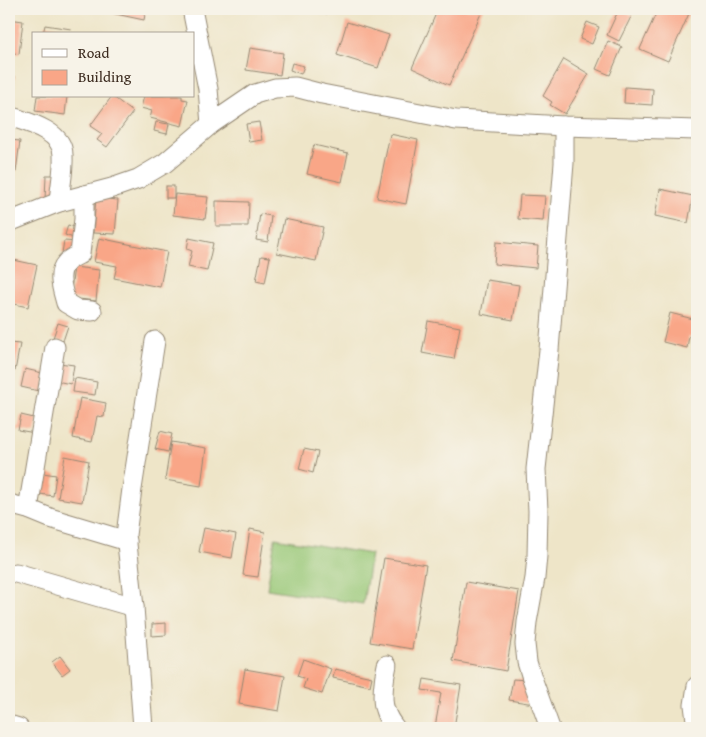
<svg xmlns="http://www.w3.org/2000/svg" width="706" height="737" font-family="'Gentium Book Plus',serif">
<rect width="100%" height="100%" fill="#f7f3e8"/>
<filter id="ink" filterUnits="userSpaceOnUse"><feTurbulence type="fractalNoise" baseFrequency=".02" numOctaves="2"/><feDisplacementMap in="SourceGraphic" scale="10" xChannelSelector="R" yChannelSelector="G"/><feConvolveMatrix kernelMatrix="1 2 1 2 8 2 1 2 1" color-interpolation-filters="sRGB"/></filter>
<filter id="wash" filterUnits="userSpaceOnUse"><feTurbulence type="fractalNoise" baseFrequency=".0096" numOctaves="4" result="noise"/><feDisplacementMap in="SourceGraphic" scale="20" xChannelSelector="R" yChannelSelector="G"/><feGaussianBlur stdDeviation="1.12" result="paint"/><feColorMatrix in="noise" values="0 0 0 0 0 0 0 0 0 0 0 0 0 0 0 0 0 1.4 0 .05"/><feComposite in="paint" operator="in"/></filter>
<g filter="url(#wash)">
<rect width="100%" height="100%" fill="#eee5c8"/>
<path fill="#97c776" stroke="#69784a" d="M275 538 371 554 363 604 267 589Z"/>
<g id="blocks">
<g fill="#f9a687">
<path d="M112 9H146L144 20 111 13Z"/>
<path d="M312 9H329L327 14Z"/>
<path d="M438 9H483L449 85 412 68Z"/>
<path d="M619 9 632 15 619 41 607 35Z"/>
<path d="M658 9H691L668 61 640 49Z"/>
<path d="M9 19 23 21 19 54 9 52Z"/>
<path d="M347 22 389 35 378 68 337 55Z"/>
<path d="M587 22 599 27 592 44 580 39Z"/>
<path d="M45 25 71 29 70 34H43Z"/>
<path d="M608 41 622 47 610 75 596 69Z"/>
<path d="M250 48 283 53 280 75 246 70Z"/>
<path d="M564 59 589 74 565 114 550 105 552 102 543 96Z"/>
<path d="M292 63 304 66 301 74 290 70Z"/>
<path d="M9 75 15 76 10 103H9Z"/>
<path d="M625 87 653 89 652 105 624 103Z"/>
<path d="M37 96H67L65 115 35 111Z"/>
<path d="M112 96 133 112 107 147 97 140 102 134 90 126Z"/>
<path d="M144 96H182V99L188 100 182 126 150 118 152 111 141 108Z"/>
<path d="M156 122 169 124 167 134 154 131Z"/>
<path d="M259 122 262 140 249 142 246 124Z"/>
<path d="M390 134 418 140 406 204 377 198Z"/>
<path d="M9 140 20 141 16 172 9 171Z"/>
<path d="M314 145 348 153 342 182 307 174Z"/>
<path d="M46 175H60L59 201 45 200Z"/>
<rect x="166" y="186" width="8" height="12"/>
<path d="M660 189 693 196 688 223 655 216Z"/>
<path d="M175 194 208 197 205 219 173 215Z"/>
<path d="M520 195 545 196 543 221 518 219Z"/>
<path d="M96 198 118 200 115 234 93 233Z"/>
<path d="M216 201 249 202 248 226H216Z"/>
<path d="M260 214 271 216 268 242 256 240Z"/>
<path d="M284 219 323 227 316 261 277 253Z"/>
<path d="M68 225 79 228 76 239 65 235Z"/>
<path d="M9 229H11L12 244H9Z"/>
<path d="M99 238 167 252 160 287 114 278 117 266 94 262Z"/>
<path d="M189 238 213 243 207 271 188 267 192 251 187 249Z"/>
<path d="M64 241 78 242 77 254 62 253Z"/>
<path d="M496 242 538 246 536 268 494 264Z"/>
<path d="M261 256 270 257 265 283 256 281Z"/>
<path d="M9 259 37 265 28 307 9 303Z"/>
<path d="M74 267 99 270 96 301 70 298Z"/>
<path d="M487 280 519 285 513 320 481 314Z"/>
<path d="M670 313 697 320V338L689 336 687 348 663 342Z"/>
<path d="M428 321 460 327 454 359 422 353Z"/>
<path d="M58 323 68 326 63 341 53 338Z"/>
<path d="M9 343 20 344 15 371 9 370Z"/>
<path d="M59 363 74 365 71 384 56 381Z"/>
<path d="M25 369 47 374 43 392 21 387Z"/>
<path d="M75 378 97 382 95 395 73 392Z"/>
<path d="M80 398 106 403 104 417 97 416 92 442 73 438Z"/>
<path d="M21 415 38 419 35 433 18 430Z"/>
<path d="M160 431 172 434 168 452 155 449Z"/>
<path d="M171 442 206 448 201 486 165 480Z"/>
<path d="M304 449 318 452 313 473 299 469Z"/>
<path d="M65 456 89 461 82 502 58 498Z"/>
<path d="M43 473 56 475 53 496 40 494Z"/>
<path d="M204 528 236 534 232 558 199 552Z"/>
<path d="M250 529 265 532 258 577 243 575Z"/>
<path d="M384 558 426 565 412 649 370 642Z"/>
<path d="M466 582 519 591 506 671 453 661Z"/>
<path d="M166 623V635L152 636V624Z"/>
<path d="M60 656 70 669 62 675 52 662Z"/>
<path d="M303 659 331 669 322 694 303 688 306 679 297 676Z"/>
<path d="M245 669 285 676 279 711 239 704Z"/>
<path d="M335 669 372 677 370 686 333 678Z"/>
<path d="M424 679 461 685 454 728 435 727 441 693 422 690Z"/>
<path d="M513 679 526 680 534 704 509 700Z"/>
</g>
</g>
</g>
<g filter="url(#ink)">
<use href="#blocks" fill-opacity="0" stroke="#948873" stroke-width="1"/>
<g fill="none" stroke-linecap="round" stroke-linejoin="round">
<g stroke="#948873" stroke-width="21">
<g id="minor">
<path d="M192 9 208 89 211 124"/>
<path d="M9 116C27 122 63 131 63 155 64 171 60 187 59 202"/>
<path d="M84 195V219L80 254C76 256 69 259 66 263 56 274 63 291 66 303L78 310 92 311"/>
<path d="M9 222 59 202 112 188 138 179 165 163 211 124 255 94 275 88 295 87 322 94 456 120 564 126 697 130"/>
<path d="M9 504 28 509 50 518 127 541"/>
<path d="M28 509 55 347"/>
<path d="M16 573 134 607"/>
<path d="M387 665C384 677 381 700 385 710 387 717 391 723 395 728"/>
<path d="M9 725 19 728"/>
<path d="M143 728 134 607 126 535 132 489 155 341"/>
<path d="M550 728 532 678 527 662 525 644 527 622 535 578 537 556 538 511 536 469 549 350 564 163V126"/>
<path d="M697 728 694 705 697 686"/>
</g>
</g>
<use href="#minor" stroke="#fff" stroke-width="19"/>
</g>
</g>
<rect width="706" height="737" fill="none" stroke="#f7f3e8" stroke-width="30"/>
<rect x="32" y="32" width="162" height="65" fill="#f7f3e8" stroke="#aca397"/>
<rect x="42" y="49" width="25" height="8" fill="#ffffff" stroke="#aca397"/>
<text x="78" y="58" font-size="15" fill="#3b2a1e">Road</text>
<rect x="42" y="70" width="25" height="15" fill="#f9a687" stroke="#aca397"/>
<text x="78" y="82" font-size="15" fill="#3b2a1e">Building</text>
</svg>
